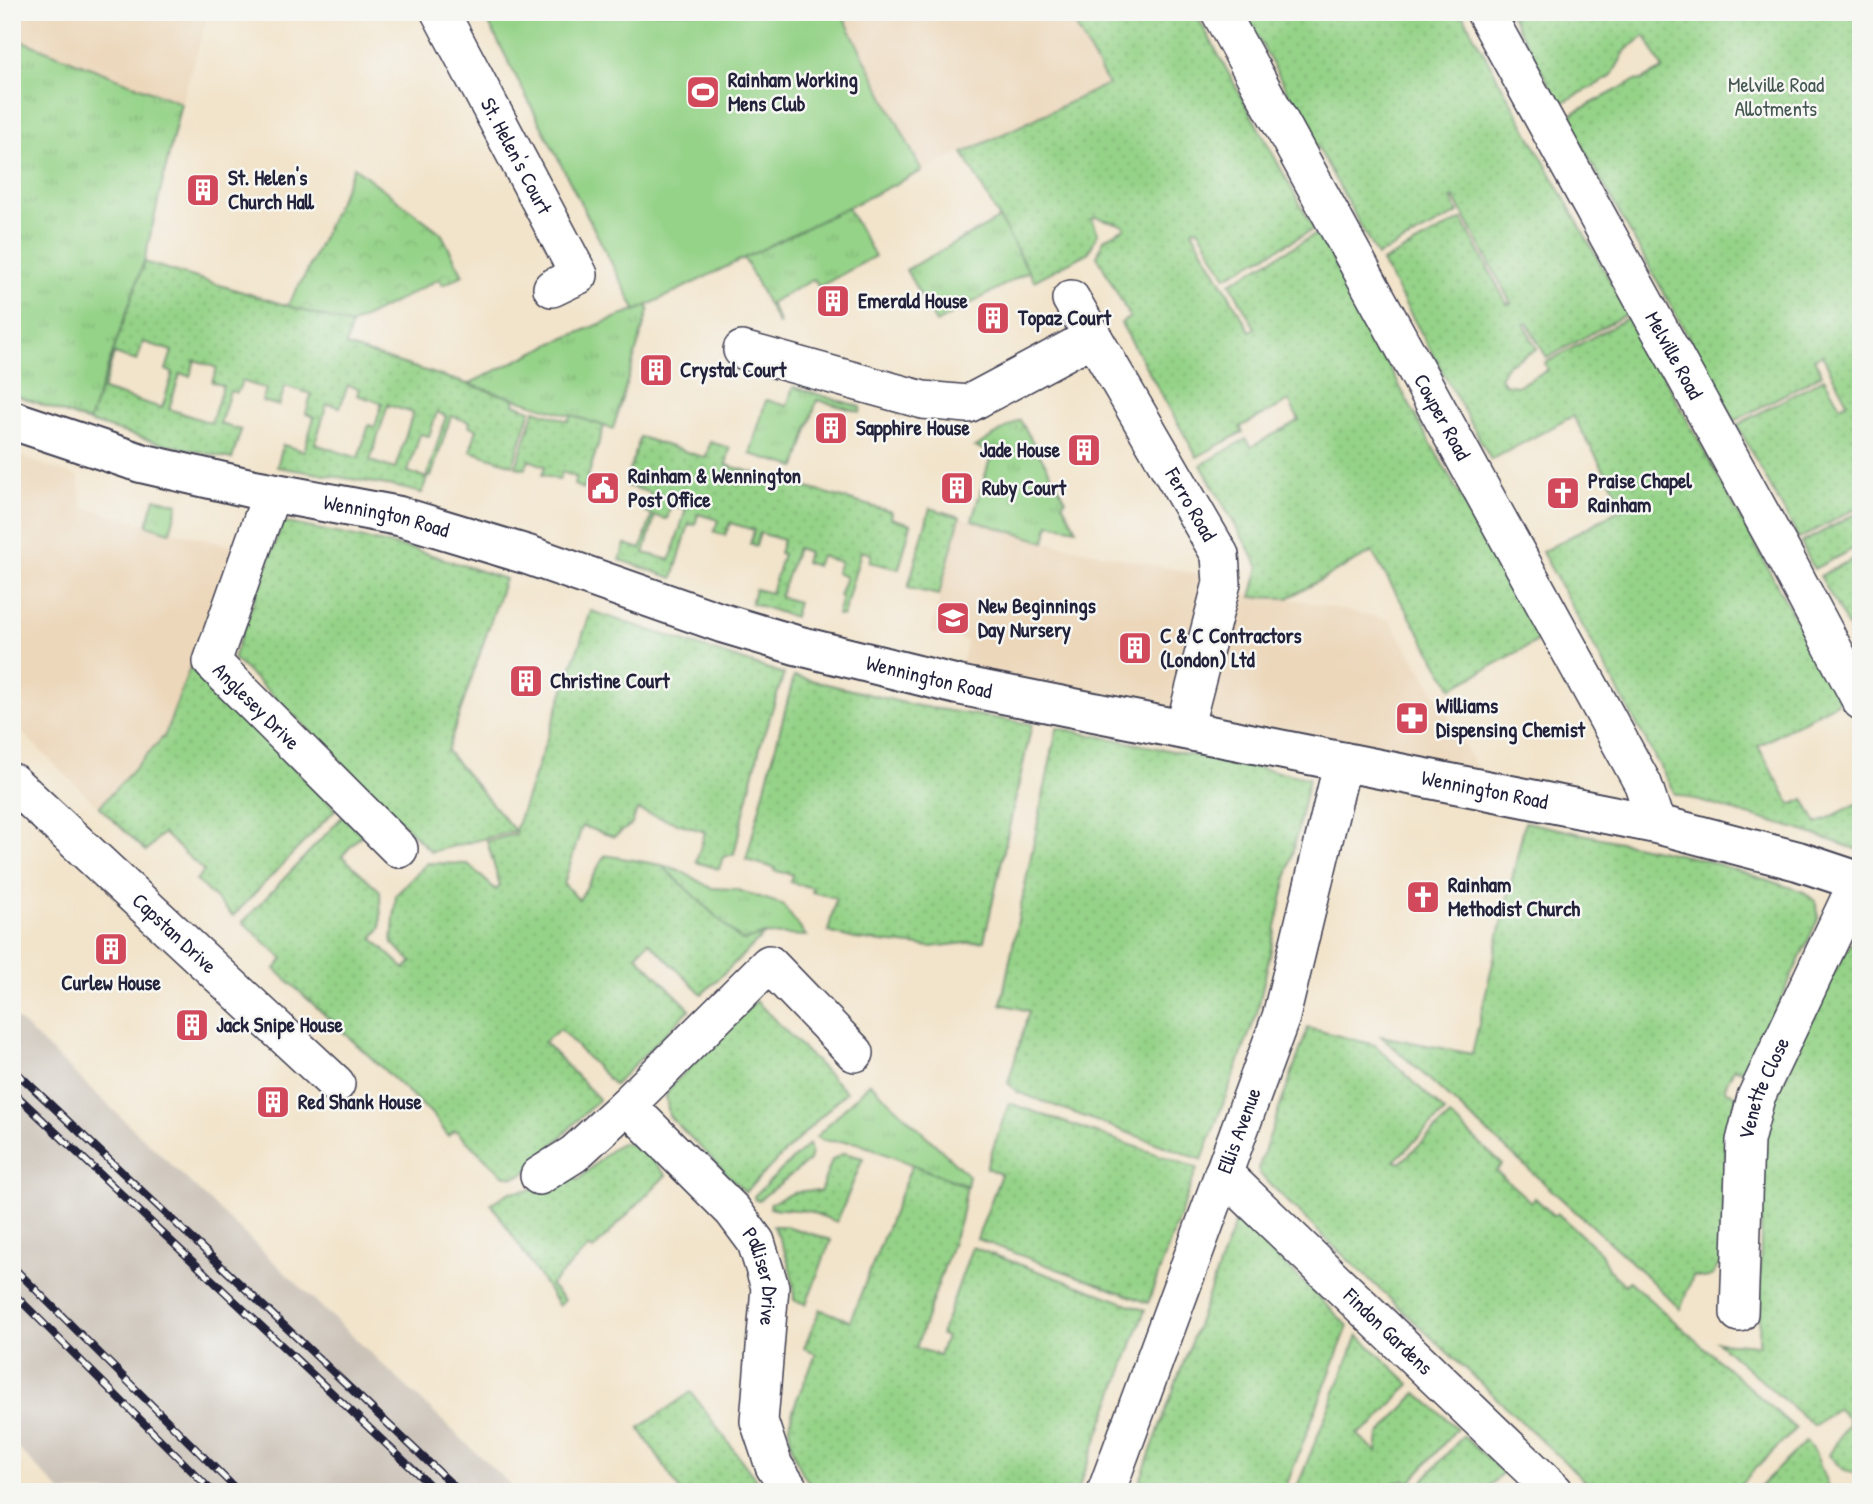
<svg xmlns="http://www.w3.org/2000/svg" width="1873" height="1504" font-family="'Patrick Hand',sans-serif">
<defs>
<pattern id="grass-tufts" width="24" height="20" patternUnits="userSpaceOnUse" patternTransform="scale(1.75)"><rect width="24" height="20" fill="#95d388"/><path d="M3 7l-1-3M5 7V3M7 7l1-3M15 17l-1-3M17 17v-4M19 17l1-3" fill="none" stroke="#80b576"/></pattern>
<pattern id="park-crowns" width="20" height="18" patternUnits="userSpaceOnUse" patternTransform="scale(1.75)"><rect width="20" height="18" fill="#95d388"/><path d="M2 6a3 3 0 1 1 6 0M12 15a3 3 0 1 1 6 0" fill="none" stroke="#80b576"/></pattern>
<pattern id="garden-dots" width="8" height="8" patternUnits="userSpaceOnUse" patternTransform="scale(1.75)"><rect width="8" height="8" fill="#95d388"/><path d="M2 2h.1M6 6h.1" fill="none" stroke="#80b576" stroke-width="1.8" stroke-linecap="round"/></pattern>
</defs>
<rect width="100%" height="100%" fill="#f6f6f2"/>
<filter id="ink" filterUnits="userSpaceOnUse"><feTurbulence type="fractalNoise" baseFrequency=".0143" numOctaves="2"/><feDisplacementMap in="SourceGraphic" scale="14" xChannelSelector="R" yChannelSelector="G"/><feConvolveMatrix kernelMatrix="1 2 1 2 8 2 1 2 1" color-interpolation-filters="sRGB"/></filter>
<filter id="wash" filterUnits="userSpaceOnUse"><feTurbulence type="fractalNoise" baseFrequency=".00686" numOctaves="4" result="noise"/><feDisplacementMap in="SourceGraphic" scale="28" xChannelSelector="R" yChannelSelector="G"/><feGaussianBlur stdDeviation="1.57" result="paint"/><feColorMatrix in="noise" values="0 0 0 0 0 0 0 0 0 0 0 0 0 0 0 0 0 1.4 0 .05"/><feComposite in="paint" operator="in"/></filter>
<g filter="url(#wash)">
<rect width="100%" height="100%" fill="#f2e4cb"/>
<g fill="#ecd7ba">
<path d="M12 12H209L181 103 22 41 12 46Z"/>
<path d="M841 12H1068L1108 84 922 171Z"/>
<path d="M12 453 78 477 82 507 234 547 165 735 99 807 12 723Z"/>
<path d="M960 517 1045 542 1235 582 1251 597 1288 598 1389 620 1423 673 1490 791 958 685 967 641 931 632Z"/>
</g>
<path fill="#cbc2b8" d="M12 1014 276 1264 518 1492H61L12 1442Z"/>
<g fill="url(#grass-tufts)" stroke="#5c7a62" stroke-width="2">
<path d="M22 41 181 103 144 262 89 422 12 394V46Z"/>
<path d="M847 207 875 256 819 287 814 279 770 303 780 323 778 324 743 256Z"/>
<path d="M1000 218 1029 271 936 323 906 270Z"/>
<path d="M647 305 649 308 613 429 468 384 553 343Z"/>
<path d="M793 387 861 407 860 412 817 400 796 467 750 454 766 400 787 406Z"/>
<path d="M1020 420 1066 500 1062 503 1076 529 1049 524 1045 542 972 520 992 452 975 447Z"/>
<path d="M155 498 178 504 170 532 147 525Z"/>
<path d="M661 865 679 870 711 888 734 889 782 904 806 936 765 934 742 942Z"/>
<path d="M870 1083 969 1176 967 1186 857 1143C843 1139 829 1145 816 1137Z"/>
<path d="M809 1144 811 1152 809 1161 759 1200H755L754 1196Z"/>
</g>
<path fill="url(#park-crowns)" stroke="#5c7a62" stroke-width="2" d="M354 167 441 233 463 275 443 285 439 279 351 325 287 306 307 272Z"/>
<g fill="url(#garden-dots)" stroke="#5c7a62" stroke-width="2" fill-rule="evenodd">
<path d="M1068 12H1195L1314 229 1226 277 1198 228 1192 231 1250 331 1255 328 1230 283 1318 233 1416 417 1541 639 1452 688 1372 552 1288 598 1251 597 1259 567 1201 465 1246 439 1251 447 1299 420 1289 401 1240 427 1243 432 1197 457 1121 323 1130 317 1097 256 1104 239 1125 228 1123 225 1096 217 1092 219 1098 233 1089 252 1034 281 963 153 1108 84Z"/>
<path d="M1244 12H1461L1628 313 1547 358 1527 323 1524 324 1537 349 1507 365 1500 377 1504 384 1517 386 1548 370 1545 363 1631 316 1840 701 1758 746 1791 805 1804 799 1817 824 1856 804 1861 814V851L1807 832 1675 794 1542 552 1625 507 1623 503 1573 416 1491 460 1382 262 1462 219 1507 304 1511 303 1454 197 1451 198 1458 213 1377 256Z"/>
<path d="M1509 12H1861V506L1799 539 1737 425 1824 378 1840 406 1847 402 1822 355 1814 359 1822 374 1735 421 1566 117 1634 81 1642 80 1663 69 1645 36 1626 50 1611 77 1560 104Z"/>
<path d="M144 262 351 325 346 346 515 399 514 404 531 410 513 465 470 451 477 429 469 426 470 422 451 416 431 477 427 476 446 416 437 412 429 436 420 434 408 472 427 478 422 493 393 486 277 467 283 445 304 451 314 417 306 414 311 394 285 386 279 406 262 401 266 389 242 381 237 393 230 391 220 424 241 430 232 459 156 442 89 422ZM143 342 172 351 166 370 173 373 162 408 103 390 114 354 137 361ZM195 360 217 368 212 382 223 386 211 423 169 409 180 374 190 376ZM348 385 359 389 357 395 382 403 375 427 369 425 358 458 315 444 327 404 340 407ZM388 405 413 413 395 469 370 461Z"/>
<path d="M535 410 568 421 571 415 604 426 584 489 574 485 576 477 562 472 559 480 542 475 545 466 529 460 525 469 516 467Z"/>
<path d="M640 437 706 458 710 442 730 448 726 465 892 512 891 518 911 524 899 569 869 562 871 554 861 551 843 616 837 615 842 597 839 596 846 577 836 573 840 562 820 556 816 566 805 562 808 552 797 548 780 597 798 602 794 617 751 603 755 589 771 593 783 554 779 553 783 540 760 533 756 546 750 544 754 530 730 523 725 535 714 532 718 520 698 514 695 525 689 524 673 578 620 560 625 544 641 549 652 515 645 512 651 493 625 485ZM671 505 686 509 670 560 644 553 655 516 667 519Z"/>
<path d="M930 508 960 517 939 595 908 588Z"/>
<path d="M1861 511V545L1814 569 1801 543Z"/>
<path d="M283 522 413 549 505 579 447 751 515 831 591 611 784 674 761 743 734 854 723 857 719 869 696 862 705 832 637 810 632 824 614 837 582 826 564 884 579 900 605 855 661 865 742 941 765 934 702 994 649 942 636 955 690 1009 614 1085 560 1029 544 1042 599 1099 524 1174 514 1177 503 1175 455 1130 448 1136 433 1115 275 969 283 959 243 922 343 816 362 834 342 856 380 891 381 928 372 938 405 969 412 962 392 943 396 895 427 863 468 864 496 890 500 886 487 841 516 834 515 831 431 852 307 728 233 658Z"/>
<path d="M1861 555V650L1820 576Z"/>
<path d="M190 667 336 809 233 916 196 880 204 871 163 833 146 851 99 807 165 735Z"/>
<path d="M794 676 913 705 1032 724 984 941 930 947 855 939 828 932 836 898 812 892 813 888 790 882 792 874 774 871 775 868 746 860Z"/>
<path d="M1057 728 1309 778 1257 1013 1202 1160 1017 1092 1008 1083 1029 1011 1001 1004Z"/>
<path d="M1525 822 1705 860 1804 892 1817 903 1818 919 1747 1073 1734 1068 1725 1087V1090L1737 1096 1726 1149 1721 1261 1712 1276 1704 1278 1693 1276 1680 1309 1638 1268 1381 1036 1472 1054Z"/>
<path d="M1861 932V1475L1842 1469 1829 1455 1848 1423V1419L1837 1408 1814 1426 1717 1342 1759 1345 1763 1127 1819 1001 1844 954 1856 936Z"/>
<path d="M756 1001 846 1092 745 1192 669 1116 666 1096 670 1087Z"/>
<path d="M1308 1028 1375 1045 1445 1112 1394 1161 1400 1163 1450 1116 1502 1164 1496 1171 1531 1202 1535 1198 1554 1216 1557 1213 1601 1253 1608 1269 1625 1285 1629 1281 1796 1429 1732 1492H1597L1328 1241 1259 1173 1260 1163Z"/>
<path d="M1009 1103 1197 1168 1148 1303 977 1239 1001 1174 986 1168Z"/>
<path d="M622 1143C642 1143 653 1162 666 1175L593 1250 589 1247 550 1285 564 1300 559 1306 491 1203 510 1192 530 1190 567 1169 578 1180 614 1147Z"/>
<path d="M844 1153 863 1158 837 1222 808 1211 770 1208V1204C786 1195 803 1187 820 1192L832 1160Z"/>
<path d="M912 1165 967 1186 960 1221 916 1348 939 1355 946 1337 941 1335 972 1247 1145 1310 1077 1492H885L877 1489 876 1492H815C772 1432 792 1414 816 1354L804 1348 820 1309 850 1321Z"/>
<path d="M1237 1217 1348 1326 1284 1492H1145L1137 1489Z"/>
<path d="M773 1226H786L831 1240 806 1304 794 1300C794 1275 785 1248 773 1226Z"/>
<path d="M1358 1335 1410 1384 1372 1426 1357 1434 1377 1452 1379 1435 1417 1393 1457 1428 1409 1484 1405 1480 1393 1483 1402 1492H1295Z"/>
<path d="M691 1392 765 1492H681L639 1428Z"/>
<path d="M1463 1436 1503 1472 1484 1492H1419L1425 1478Z"/>
<path d="M1806 1441 1816 1455 1830 1492H1754Z"/>
</g>
<path fill="#95d388" stroke="#5c7a62" stroke-width="2" d="M483 12H841L922 171 636 311Z"/>
</g>
<g filter="url(#ink)">
<g fill="none" stroke-linecap="round" stroke-linejoin="round">
<g stroke="#413f51" stroke-width="40">
<g id="minor">
<path id="s1" d="M440 12 579 275 552 288"/>
<path id="s2" d="M1220 12 1643 784 1656 824"/>
<path id="s3" d="M1485 12 1783 554 1861 701"/>
<path id="s4" d="M1071 299 1220 555 1222 583 1184 729"/>
<path d="M742 350 923 400 968 404 1093 337"/>
<path id="s5" d="M272 492 212 662 399 849"/>
<path id="s6" d="M12 782 336 1084"/>
<path id="s7" d="M627 1105 733 1211 756 1242 770 1287 759 1421 774 1466 791 1492"/>
<path id="s8" d="M1223 1173 1555 1492"/>
<path d="M539 1176 574 1154 627 1105 769 964 855 1053"/>
<path id="s9" d="M1739 1313 1745 1141 1756 1097 1858 881"/>
<path id="s10" d="M1106 1492 1281 1017 1343 761"/>
</g>
</g>
<g stroke="#413f51" stroke-width="42">
<g id="major">
<path id="s11" d="M12 420 141 463 254 489 399 516 528 555 722 623 796 645 958 685 1656 824 1798 861 1861 882"/>
</g>
</g>
<use href="#minor" stroke="#fff" stroke-width="37"/>
<use href="#major" stroke="#fff" stroke-width="38"/>
<g stroke="#22223b" stroke-width="8">
<g id="rail">
<path d="M12 1068 460 1492"/>
<path d="M12 1091 437 1492"/>
<path d="M12 1266 239 1492"/>
<path d="M12 1292 213 1492"/>
</g>
</g>
<use href="#rail" stroke="#f6f6f2" stroke-width="5" stroke-dasharray="16" stroke-linecap="butt"/>
</g>
</g>
<defs>
<g id="stadium-square" transform="scale(1.75)"><rect x="-9" y="-9" width="18" height="18" rx="4" fill="#d1495b" stroke="#f6f6f2"/><path d="M0-5a6.5 5 0 1 0 0 10a6.5 5 0 1 0 0-10ZM-3.5-1.8h7v3.6h-7Z" fill="#fff"/></g>
<g id="building-square" transform="scale(1.75)"><rect x="-9" y="-9" width="18" height="18" rx="4" fill="#d1495b" stroke="#f6f6f2"/><path d="M-4-6H4V6H1V3H-1V6H-4ZM-2.5-4.3h1.7v1.8h-1.7ZM.8-4.3h1.7v1.8H.8ZM-2.5-1h1.7V.8h-1.7ZM.8-1h1.7V.8H.8Z" fill="#fff"/></g>
<g id="civic-square" transform="scale(1.75)"><rect x="-9" y="-9" width="18" height="18" rx="4" fill="#d1495b" stroke="#f6f6f2"/><path d="M-.6-6.5H3V-4.5H.6V-3L4-1V1h2V6H-6V1h2V-1L-.6-3ZM-1.2 2.5V6h2.4V2.5Z" fill="#fff"/></g>
<g id="church-square" transform="scale(1.75)"><rect x="-9" y="-9" width="18" height="18" rx="4" fill="#d1495b" stroke="#f6f6f2"/><path d="M-1.2-6h2.4v3.5h3.3v2.4h-3.3V6h-2.4V-.1h-3.3v-2.4h3.3Z" fill="#fff"/></g>
<g id="school-square" transform="scale(1.75)"><rect x="-9" y="-9" width="18" height="18" rx="4" fill="#d1495b" stroke="#f6f6f2"/><path d="M0-5L7-2L0 1L-7-2ZM-4 1L0 2.5L4 1V4Q0 6-4 4Z" fill="#fff"/></g>
<g id="pharmacy-square" transform="scale(1.75)"><rect x="-9" y="-9" width="18" height="18" rx="4" fill="#d1495b" stroke="#f6f6f2"/><path d="M-2-6h4v4h4v4h-4v4h-4v-4h-4v-4h4Z" fill="#fff"/></g>
</defs>
<g fill-rule="evenodd">
<use href="#stadium-square" x="703" y="92"/>
<use href="#building-square" x="203" y="190"/>
<use href="#building-square" x="833" y="301"/>
<use href="#building-square" x="993" y="318"/>
<use href="#building-square" x="656" y="370"/>
<use href="#building-square" x="831" y="428"/>
<use href="#building-square" x="1084" y="450"/>
<use href="#civic-square" x="603" y="488"/>
<use href="#building-square" x="957" y="488"/>
<use href="#church-square" x="1563" y="493"/>
<use href="#school-square" x="953" y="618"/>
<use href="#building-square" x="1135" y="648"/>
<use href="#building-square" x="526" y="681"/>
<use href="#pharmacy-square" x="1412" y="718"/>
<use href="#church-square" x="1423" y="897"/>
<use href="#building-square" x="111" y="949"/>
<use href="#building-square" x="192" y="1025"/>
<use href="#building-square" x="273" y="1102"/>
</g>
<g text-anchor="middle" stroke-width="5" stroke-linejoin="round" paint-order="stroke">
<g font-size="21" font-weight="bold" fill="#22223b" stroke="#f6f6f2" text-anchor="start">
<text x="728" y="87">Rainham Working<tspan x="728" dy="24">Mens Club</tspan></text>
<text x="228" y="185">St. Helen's<tspan x="228" dy="24">Church Hall</tspan></text>
<text x="858" y="308">Emerald House</text>
<text x="1018" y="325">Topaz Court</text>
<text x="680" y="377">Crystal Court</text>
<text x="856" y="435">Sapphire House</text>
<text x="1060" y="457" text-anchor="end">Jade House</text>
<text x="628" y="483">Rainham &amp; Wennington<tspan x="628" dy="24">Post Office</tspan></text>
<text x="1588" y="488">Praise Chapel<tspan x="1588" dy="24">Rainham</tspan></text>
<text x="982" y="495">Ruby Court</text>
<text x="978" y="613">New Beginnings<tspan x="978" dy="24">Day Nursery</tspan></text>
<text x="1160" y="643">C &amp; C Contractors<tspan x="1160" dy="24">(London) Ltd</tspan></text>
<text x="550" y="688">Christine Court</text>
<text x="1436" y="713">Williams<tspan x="1436" dy="24">Dispensing Chemist</tspan></text>
<text x="1448" y="892">Rainham<tspan x="1448" dy="24">Methodist Church</tspan></text>
<text x="111" y="990" text-anchor="middle">Curlew House</text>
<text x="216" y="1032">Jack Snipe House</text>
<text x="298" y="1109">Red Shank House</text>
</g>
<g font-size="21" fill="#445752" stroke="#f6f6f2">
<text x="1776" y="92">Melville Road<tspan x="1776" dy="24">Allotments</tspan></text>
</g>
<g font-size="21" fill="#22223b" stroke="#f6f6f2">
<text dy="7" stroke="none"><textPath href="#s1" startOffset="163">St. Helen's Court</textPath></text>
<text dy="7" stroke="none"><textPath href="#s3" startOffset="392">Melville Road</textPath></text>
<text dy="7" stroke="none"><textPath href="#s2" startOffset="462">Cowper Road</textPath></text>
<text dy="7" stroke="none"><textPath href="#s4" startOffset="238">Ferro Road</textPath></text>
<text dy="7" stroke="none"><textPath href="#s11" startOffset="387">Wennington Road</textPath></text>
<text dy="7" stroke="none"><textPath href="#s11" startOffset="954">Wennington Road</textPath></text>
<text dy="7" stroke="none"><textPath href="#s5" startOffset="243">Anglesey Drive</textPath></text>
<text dy="7" stroke="none"><textPath href="#s11" startOffset="1521">Wennington Road</textPath></text>
<text dy="7" stroke="none"><textPath href="#s6" startOffset="222">Capstan Drive</textPath></text>
<text dy="7" stroke="none"><textPath href="#s9" startOffset="228">Venette Close</textPath></text>
<text dy="7" stroke="none"><textPath href="#s10" startOffset="385">Ellis Avenue</textPath></text>
<text dy="7" stroke="none"><textPath href="#s7" startOffset="224">Palliser Drive</textPath></text>
<text dy="7" stroke="none"><textPath href="#s8" startOffset="229">Findon Gardens</textPath></text>
</g>
</g>
<rect width="1873" height="1504" fill="none" stroke="#f6f6f2" stroke-width="42"/>
</svg>
